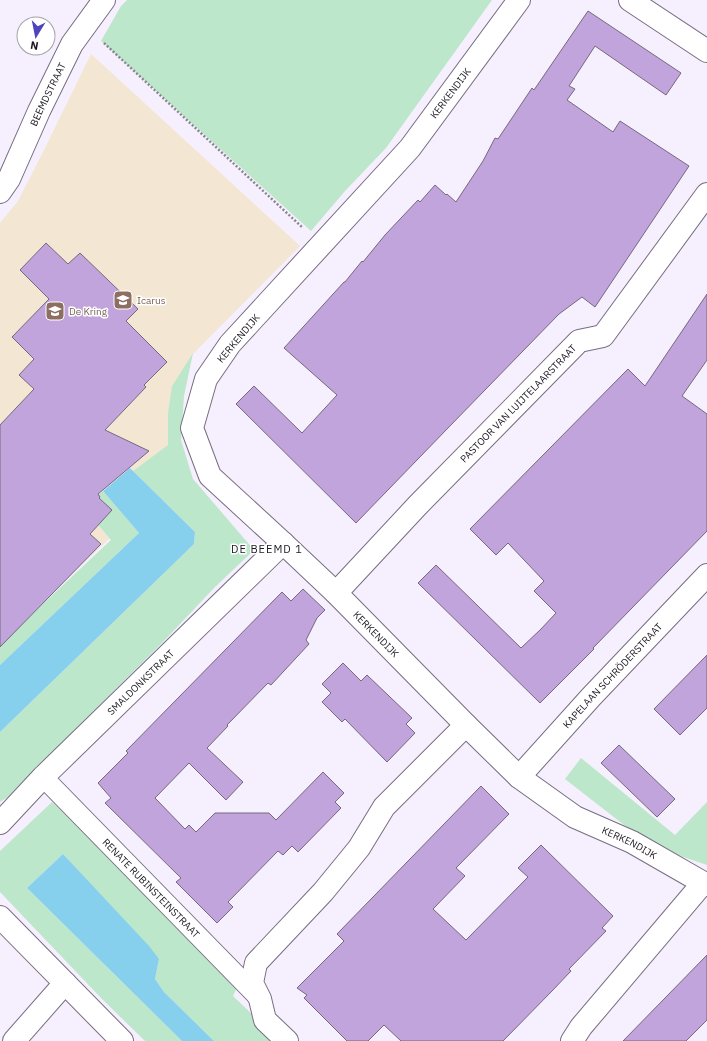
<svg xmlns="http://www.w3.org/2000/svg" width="707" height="1041" font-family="'IBM Plex Sans',sans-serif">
<rect width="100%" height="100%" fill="#f6effd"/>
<path fill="#f3e7d3" d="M91 54 300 246 193 354 168 413 169 445 133 471 130 468 83 507 110 538 0 643V223L18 201 44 150Z"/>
<g fill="#bde7cb">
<path d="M127 0H492L386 148 345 191 311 231 101 41 121 6Z"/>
<path d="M193 353 184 396 181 440 193 479 254 550 215 587 162 643 25 779 8 797 0 802V732L194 544 195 532 133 471 168 445V413L172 386Z"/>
<path d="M103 491 139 533 0 665V644L111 540 83 507Z"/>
<path d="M581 758 675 835 707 802V865L651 846 565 779Z"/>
<path d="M52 802 242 977 233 996 280 1041H214L164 992 155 979 159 959 63 854 27 888 182 1041H145L102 999 0 892V851Z"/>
</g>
<g fill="#86d0ee">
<path d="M130 468 195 532 194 544 0 732V665L139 533 103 491Z"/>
<path d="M63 854 149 946 159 959 155 979 164 992 214 1041H182L27 888Z"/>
</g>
<g fill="#c2a4dc" stroke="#74697e">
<path d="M588 11 681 73 666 95 595 46 569 86 575 89 567 100 613 132 620 121 689 166 595 307 582 297 559 314 448 428 356 523 236 404 254 386 302 433 337 395 284 348 344 282H345L362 261 363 262 385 235 418 200 420 202 435 185 446 195 447 194 456 202 483 161 495 138 498 139 532 88 534 90Z"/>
<path d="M46 243 68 264 80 253 138 309 126 321 167 362 144 385 146 387 105 430 149 451 98 494 100 497 99 498 112 510 90 534 101 544 0 647V425L34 389 19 375 34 359 12 337 49 299 20 270Z"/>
<path d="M707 294V360L682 396 707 414V531L593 648 594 649 540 703 418 583 436 565 521 648 541 629 556 613 534 591 544 581 508 543 496 555 470 529 628 369 645 386Z"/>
<path d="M303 589 325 610 317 618 306 640 309 644 271 685 268 683 227 725 228 726 207 748 243 782 226 800 189 763 155 798 185 829 189 825 196 832 215 813H269L276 820 323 772 344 793 335 802 341 808 298 852 292 846 283 855 278 851 228 902 233 907 217 923 176 882 181 878 105 803 111 798 98 783 128 753 126 751 282 592 291 601Z"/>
<path d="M707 655V708L680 735 654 709Z"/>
<path d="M343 663 361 681 367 675 412 718 406 724 415 733 387 762 345 719 342 722 322 702 331 693 322 684Z"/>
<path d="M619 745 675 799 657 817 601 763Z"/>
<path d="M481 786 509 814 456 868 465 876 433 909 466 940 528 877 518 868 541 845 613 916 602 928 606 931 569 969 571 971 552 991 503 1041H401L384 1025 368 1041H347L304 998 307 995 297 988 344 941 337 934Z"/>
<path d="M707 955V1020L686 1041H623Z"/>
</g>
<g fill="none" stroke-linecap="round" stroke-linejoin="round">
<g stroke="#786d82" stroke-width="21">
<g id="pedestrian">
<path id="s1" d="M43 777 259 998"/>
</g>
</g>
<g stroke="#786d82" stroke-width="24">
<g id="minor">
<path id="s2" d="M519 0 410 148 230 344 206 379 192 428 210 476 283 543 336 593 466 725 519 777 575 817 632 842 707 885"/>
<path d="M630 0 707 51"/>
<path id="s3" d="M0 192 9 179 39 111 72 44 104 0"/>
<path id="s4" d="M336 593 417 506 579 341 603 336 707 194"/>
<path id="s5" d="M519 777 591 697 707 575"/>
<path id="s6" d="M0 823 43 777 283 543"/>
<path d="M0 917 122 1041"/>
<path d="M14 1041 65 983"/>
<path d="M287 1041 265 1020 260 999 252 983 256 963 323 892 359 848 384 807 466 725"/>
<path d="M572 1041 581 1027 703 883"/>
</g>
</g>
<path stroke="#8a848f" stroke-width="2.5" stroke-dasharray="2 2" stroke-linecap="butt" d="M104 43 303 228"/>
<use href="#pedestrian" stroke="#fff" stroke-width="19"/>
<use href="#minor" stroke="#fff" stroke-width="22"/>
</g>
<defs>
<g id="school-square" transform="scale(1)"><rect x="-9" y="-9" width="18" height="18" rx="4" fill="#8d6e63" stroke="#fff"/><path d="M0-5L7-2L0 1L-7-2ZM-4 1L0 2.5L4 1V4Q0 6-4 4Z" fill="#fff"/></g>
</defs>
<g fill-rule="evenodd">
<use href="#school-square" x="123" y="300"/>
<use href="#school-square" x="55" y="311"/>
</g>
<g text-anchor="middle" stroke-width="3" stroke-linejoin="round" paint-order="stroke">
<g font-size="10" fill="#1d1821" stroke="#fff">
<text transform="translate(450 93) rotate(-53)" y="4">KERKENDIJK</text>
<text dy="4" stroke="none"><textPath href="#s3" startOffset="109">BEEMDSTRAAT</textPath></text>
<text transform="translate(238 338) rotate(-50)" y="4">KERKENDIJK</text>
<text dy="4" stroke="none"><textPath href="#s4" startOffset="263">PASTOOR VAN LUIJTELAARSTRAAT</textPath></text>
<text dy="4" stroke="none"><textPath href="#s2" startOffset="824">KERKENDIJK</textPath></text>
<text dy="4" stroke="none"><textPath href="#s5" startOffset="138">KAPELAAN SCHRÖDERSTRAAT</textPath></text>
<text dy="4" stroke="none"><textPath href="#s6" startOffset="199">SMALDONKSTRAAT</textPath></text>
<text dy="4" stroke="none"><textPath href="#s2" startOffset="1155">KERKENDIJK</textPath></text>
<text dy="4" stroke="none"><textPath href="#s1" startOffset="155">RENATE RUBINSTEINSTRAAT</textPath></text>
</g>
<g font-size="10" fill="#785e54" stroke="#fff" text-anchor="start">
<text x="137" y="304">Icarus</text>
<text x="69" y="315">De Kring</text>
</g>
<g font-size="11" letter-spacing="1" fill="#1d1821" stroke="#fff">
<text x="267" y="553">DE BEEMD 1</text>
</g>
</g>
<g transform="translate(36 36) rotate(190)"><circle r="19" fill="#ffffff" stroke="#a5a3a6"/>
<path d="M0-3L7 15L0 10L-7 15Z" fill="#4e44bb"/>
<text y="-6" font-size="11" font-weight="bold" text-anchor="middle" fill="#1d1821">N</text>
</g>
</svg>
